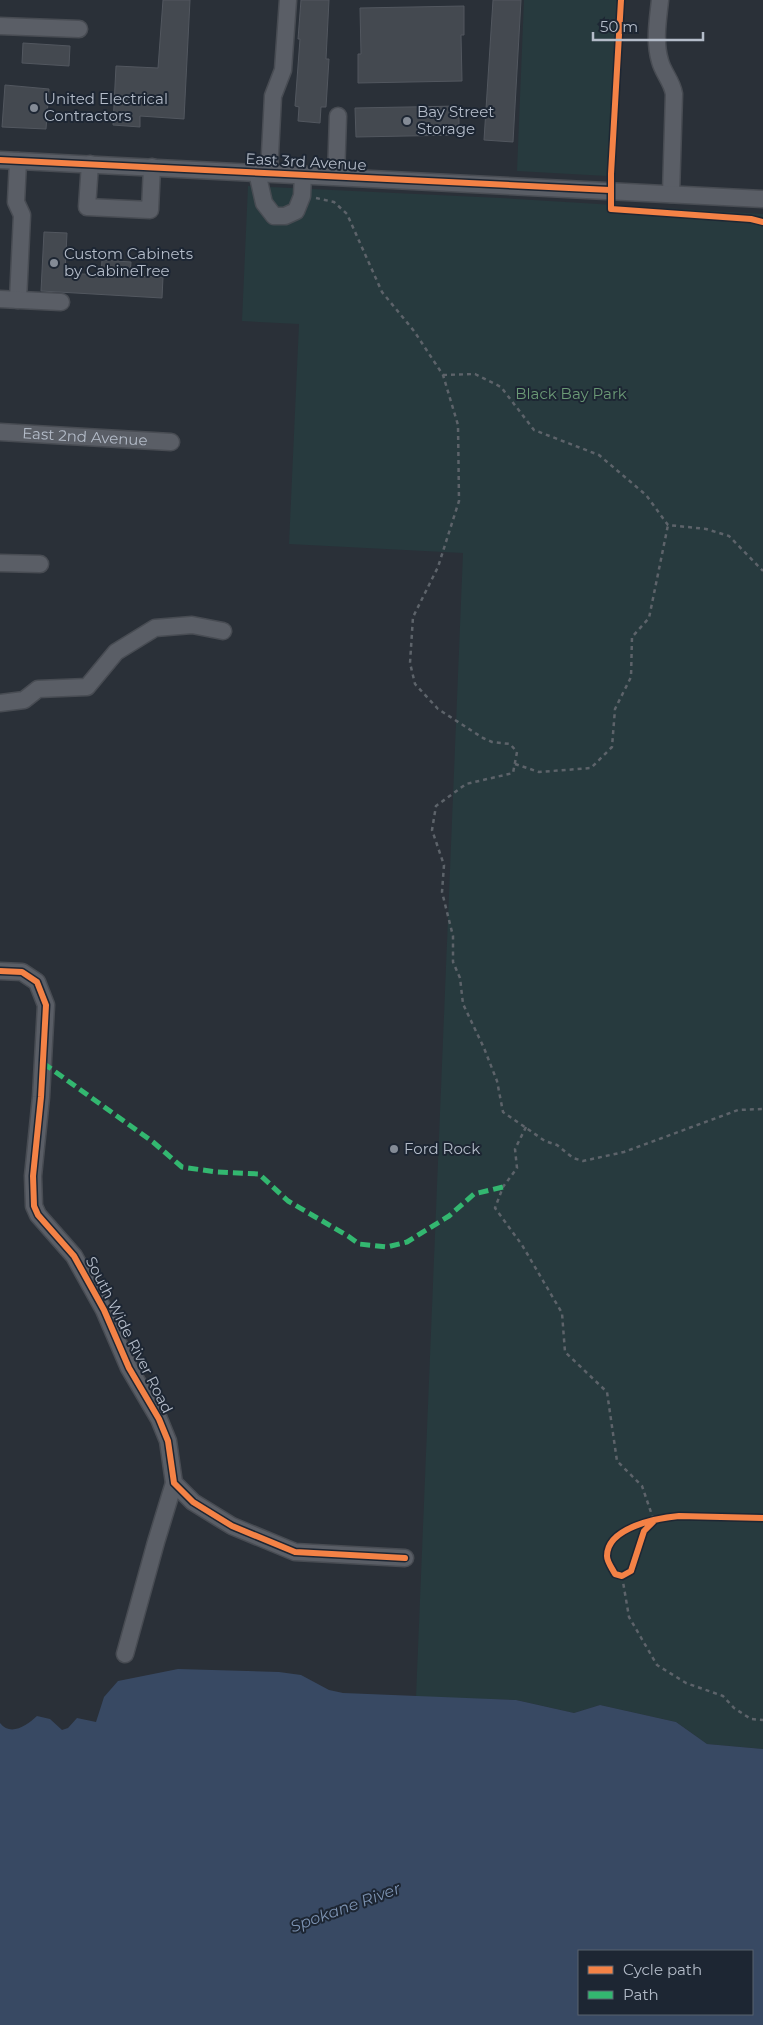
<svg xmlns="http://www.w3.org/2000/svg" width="763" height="2025" font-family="Montserrat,sans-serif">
<rect width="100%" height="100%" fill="#2a3038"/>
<g fill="#273a3e">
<path d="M524 0H617L607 176 517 171Z"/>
<path d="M248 186 500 198 763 214V1749L707 1744 676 1722 600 1705 574 1713 516 1700 416 1697 463 553 289 544 299 324 242 321Z"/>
</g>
<path fill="#384963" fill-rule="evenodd" d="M178 1669 279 1672 301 1675 329 1690 343 1693 516 1700 574 1713 600 1705 676 1722 707 1744 763 1749V2025H0V1723C11 1737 27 1725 37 1716L50 1719 62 1730 68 1728 77 1718 96 1722 104 1697 118 1681ZM579 1951H752V2014H579Z"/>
<g fill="#444950" stroke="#52575f">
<path d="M163 0H190L184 119 140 116V127L113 125 116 66 158 68Z"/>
<path d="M301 0H329L326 59H329L326 107H321L320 123 298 121 299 107 295 106 300 39H298Z"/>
<path d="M493 0H521L513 142 484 140Z"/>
<path d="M464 6V35H461L462 81 358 83V54H361L360 8Z"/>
<path d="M23 43 70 46 69 66 22 63Z"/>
<path d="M5 85 49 89 46 129 2 127Z"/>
<path d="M459 106V135L356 137 355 108Z"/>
<path d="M44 232 67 233 65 273 101 275 102 260 131 262 130 276 163 277 162 298 41 291Z"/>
</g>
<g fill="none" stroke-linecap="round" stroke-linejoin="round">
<g stroke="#484c53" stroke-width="19">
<g id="minor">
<path d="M660 0C658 20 654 41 660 61 663 73 672 81 674 94L671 194"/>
<path d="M0 26 79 29"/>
<path d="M0 160 763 199"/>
<path d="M18 161 16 202 22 215 18 300"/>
<path d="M90 164 87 207 150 210 152 167"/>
<path d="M257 172 264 203 274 216H285L296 211 302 196 303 174"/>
<path d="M269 173 273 96 283 70 288 0"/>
<path d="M336 176 338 116"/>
<path d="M0 299 61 302"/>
<path id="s1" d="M0 432 171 442"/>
<path d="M0 563 40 564"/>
<path d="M0 703 24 700 38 689 87 687 116 652 155 628 192 625 223 631"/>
<path d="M0 971 22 972 37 982 46 1005 41 1097 33 1176 34 1206 38 1215 74 1256 104 1310 129 1368 159 1419 168 1441 174 1483 193 1502 232 1526 295 1552 405 1558"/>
<path d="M125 1654 156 1542 174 1483"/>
</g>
</g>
<g stroke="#5d636a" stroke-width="2.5" stroke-dasharray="4 4" stroke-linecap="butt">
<path d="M316 198 334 202 347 214 382 292 414 331 443 375 458 425 459 501 438 567 413 617 410 663 415 684 438 709 483 738 492 742 510 744 517 752 513 773 466 784 436 806 432 830 444 865 442 892 453 936V962L460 978 463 1004 484 1048 497 1081 503 1112 545 1141 557 1145 573 1158 583 1161 624 1152 738 1110 763 1109"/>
<path d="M443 375 475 374 501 387 534 430 599 455 646 495 668 525 706 529 729 536 763 571"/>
<path d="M515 764 539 772 591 768 612 747 615 709 631 677 632 637 649 618 668 525"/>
<path d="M526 1127 515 1149 517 1168 503 1187 495 1208 522 1245 562 1313 565 1352 607 1392 617 1461 642 1486 654 1521"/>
<path d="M622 1576 629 1617 657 1665 686 1683 723 1696 734 1708 751 1719 763 1720"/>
</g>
<use href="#minor" stroke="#5a5e66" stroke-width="16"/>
<path stroke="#33b770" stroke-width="5" stroke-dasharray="10 5" stroke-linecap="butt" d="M43 1063 153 1142 182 1167 216 1172 259 1174 288 1201 348 1236 359 1244 387 1247 407 1242 449 1216 474 1194 503 1187"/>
<g stroke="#1d2633" stroke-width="9">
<g id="cycleway">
<path d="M621 0 611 174V209L751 219 763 222"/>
<path d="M0 160 610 190"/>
<path d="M0 971 22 972 37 982 46 1005 41 1097 33 1176 34 1206 38 1215 74 1256 104 1310 129 1368 159 1419 168 1441 174 1483 193 1502 232 1526 295 1552 405 1558"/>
<path d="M654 1521 644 1531 631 1571 622 1576 615 1574C612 1568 607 1562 607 1556 607 1527 658 1518 679 1516L763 1518"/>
</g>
</g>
<use href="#cycleway" stroke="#f48246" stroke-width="6"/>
</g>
<g fill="#848b96" stroke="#1d2633" stroke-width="2">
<circle cx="34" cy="108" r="5"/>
<circle cx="407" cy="121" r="5"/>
<circle cx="54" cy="263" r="5"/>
<circle cx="394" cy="1149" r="5"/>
</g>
<g text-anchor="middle" stroke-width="4" stroke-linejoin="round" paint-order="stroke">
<g font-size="15" fill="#b4bcc9" stroke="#1d2633" text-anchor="start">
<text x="44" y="104">United Electrical<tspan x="44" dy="17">Contractors</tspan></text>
<text x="417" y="117">Bay Street<tspan x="417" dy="17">Storage</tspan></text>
<text x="64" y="259">Custom Cabinets<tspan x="64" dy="17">by CabineTree</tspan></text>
<text x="404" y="1154">Ford Rock</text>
</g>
<g font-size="15" fill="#b4bcc9" stroke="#1d2633">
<text transform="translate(306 162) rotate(3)" y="5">East 3rd Avenue</text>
<text dy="5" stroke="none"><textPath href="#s1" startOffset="85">East 2nd Avenue</textPath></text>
<text transform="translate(129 1335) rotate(63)" y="5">South Wide River Road</text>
</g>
<g font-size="15" fill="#6b9a76" stroke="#1d2633">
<text x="571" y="399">Black Bay Park</text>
</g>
<g font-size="16" font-style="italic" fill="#7c92b1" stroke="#1d2633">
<text transform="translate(345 1907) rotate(-20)" y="6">Spokane River</text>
</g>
</g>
<rect x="578" y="1950" width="175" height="65" fill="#1d2633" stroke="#59626f"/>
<rect x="588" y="1966" width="25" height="8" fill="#f48246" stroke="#59626f"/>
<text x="623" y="1975" font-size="15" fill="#b4bcc9">Cycle path</text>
<rect x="588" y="1991" width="25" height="8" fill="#33b770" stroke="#59626f"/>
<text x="623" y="2000" font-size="15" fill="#b4bcc9">Path</text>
<path d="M593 32v8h110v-8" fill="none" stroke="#b4bcc9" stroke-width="2.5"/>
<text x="600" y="32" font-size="15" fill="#b4bcc9" stroke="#1d2633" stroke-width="4" paint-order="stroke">50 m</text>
</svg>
